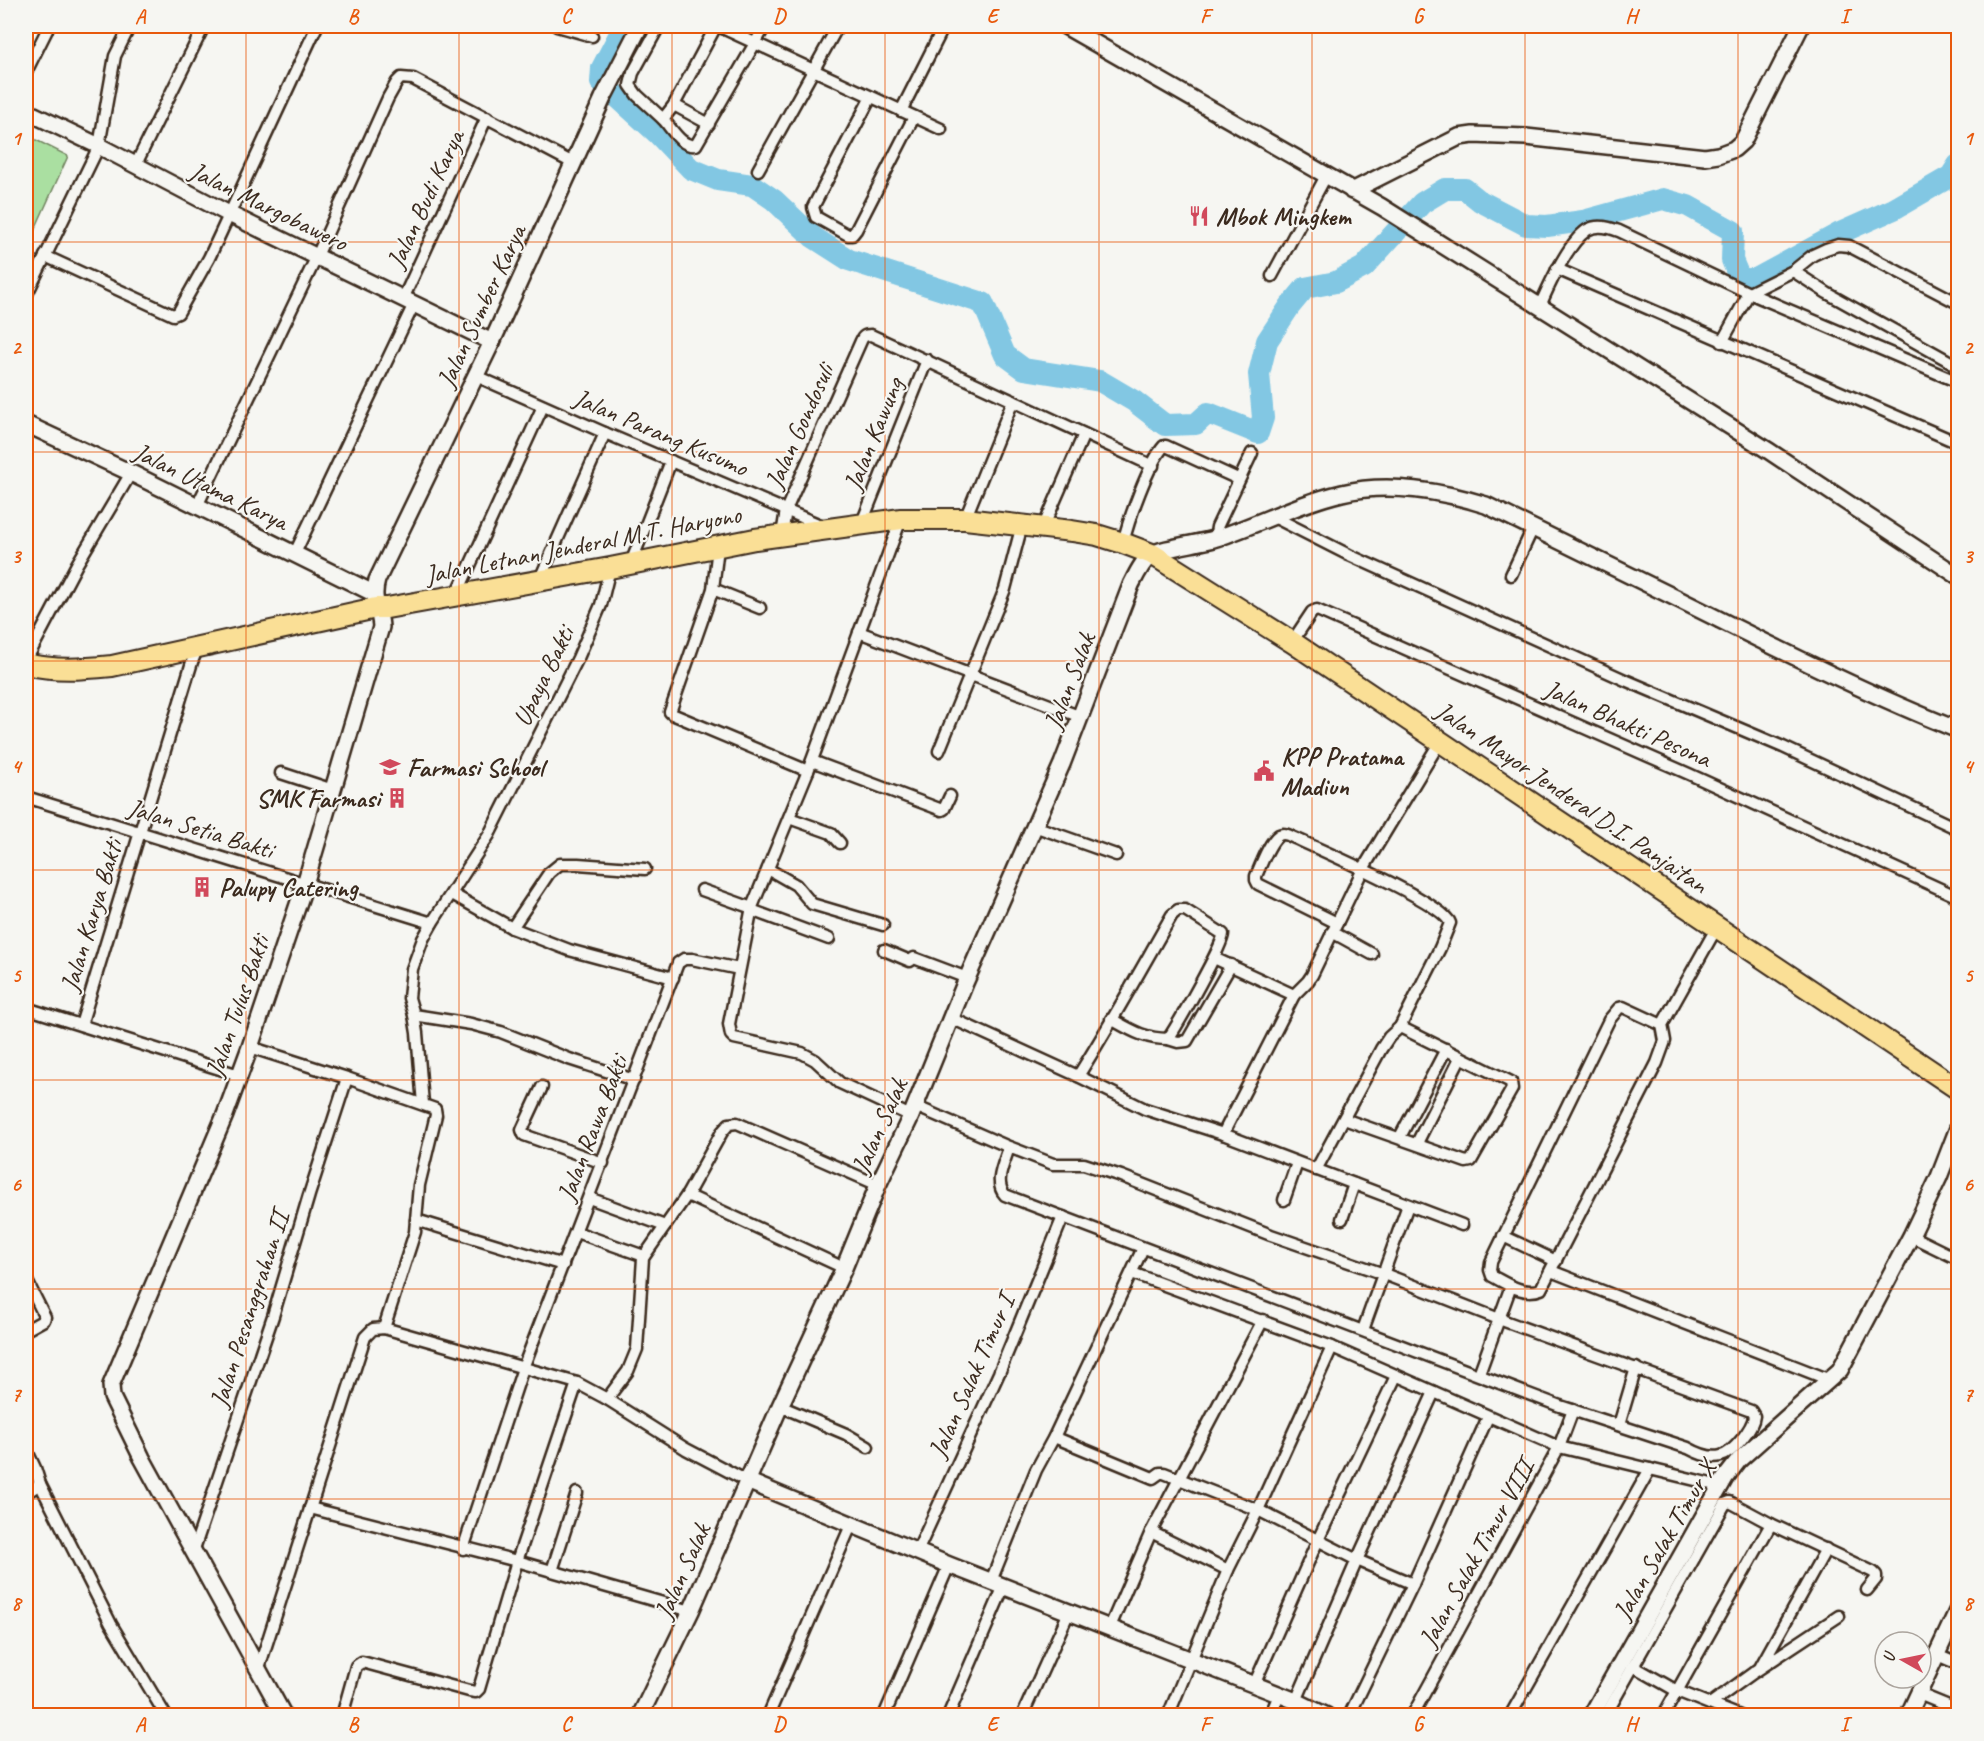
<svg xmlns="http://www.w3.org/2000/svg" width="1984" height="1741" font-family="Caveat,sans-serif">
<rect width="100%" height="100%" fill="#f6f6f2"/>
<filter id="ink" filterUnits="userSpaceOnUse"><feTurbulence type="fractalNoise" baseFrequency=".0167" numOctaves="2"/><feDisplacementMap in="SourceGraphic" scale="12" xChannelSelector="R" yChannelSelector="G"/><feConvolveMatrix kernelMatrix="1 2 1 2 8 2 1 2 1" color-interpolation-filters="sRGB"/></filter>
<g filter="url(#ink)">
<path fill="#aadfa1" stroke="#728460" stroke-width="1.5" d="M26 135 68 156 26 249Z"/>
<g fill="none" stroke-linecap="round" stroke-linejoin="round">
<path stroke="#82c7e3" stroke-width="22" d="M624 26 602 68 601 82 657 133 691 169 718 180 752 185 774 200 813 237 849 260 983 303 1005 355 1024 369 1100 381 1134 401 1165 425 1196 424 1208 413 1258 433 1263 418 1259 374 1267 341 1290 306 1305 288 1336 282 1364 267 1422 203 1445 189H1465L1480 201 1526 225 1547 226 1583 221 1663 199 1688 206 1733 231 1732 260 1740 279H1756L1840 233 1894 209 1951 176 1958 165"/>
<g stroke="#3b2a1e" stroke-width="15">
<g id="street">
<path d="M557 26 592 36"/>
<path d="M659 26 633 73 630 85 637 95 663 119 674 105 716 26"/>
<path d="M718 26 941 129"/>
<path d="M26 72 49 26"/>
<path d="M871 97 813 207 816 217 848 235H852L856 230 914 117"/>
<path d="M674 105 709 124"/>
<path d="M901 111 944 26"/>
<path d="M663 119C672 129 682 148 696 145L765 26"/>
<path d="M135 166 204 26"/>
<path d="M758 170 838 26"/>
<path d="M45 256 173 315 178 313 209 258 317 26"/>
<path d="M1557 269 1958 443"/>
<path d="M1793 271 1827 293 1958 366"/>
<path d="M1272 276 1326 176"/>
<path d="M26 296 99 146 115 56 130 26"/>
<path d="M403 299 487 117"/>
<path d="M1540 306C1549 285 1568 243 1587 230 1597 224 1609 227 1619 231L1749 293 1958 382"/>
<path d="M1722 342 1749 293 1793 271 1813 255 1826 249 1838 245 1849 246 1958 303"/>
<path d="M476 376 605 433 825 527"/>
<path d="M197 506 317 256 388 98 397 82 401 78 413 79 573 163"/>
<path d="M1274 517 1349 555 1625 680 1783 747 1958 829"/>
<path d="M901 519 808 771 752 907 729 1024 731 1035 734 1038 802 1053 815 1060 840 1083 911 1116"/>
<path d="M965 519 1013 401"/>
<path d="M861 525 927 360"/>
<path d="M1043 528 1084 434"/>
<path d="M782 535 786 510 861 341C863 336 865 335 871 335L1153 466"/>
<path d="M1215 539 1217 527 1252 453"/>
<path d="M1123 543C1129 519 1148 464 1164 446H1166L1238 479"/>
<path d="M718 547 713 589 670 712 672 714 808 771"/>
<path d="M295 553 414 304"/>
<path d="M631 563 671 461"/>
<path d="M1511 575 1533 528"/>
<path d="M539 581 605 433"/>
<path d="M713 589 760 608"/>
<path d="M456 596 543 406"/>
<path d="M859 632 1081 717"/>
<path d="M1292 642 1312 612 1317 610 1689 774 1958 897"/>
<path d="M26 668 30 653 77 564 131 473"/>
<path d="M939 751 1005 589 1022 525"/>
<path d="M812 761 942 810 944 809 950 796"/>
<path d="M281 773 333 790"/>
<path d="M26 797 432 923"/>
<path d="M789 818 831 833 840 843"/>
<path d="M1034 826 1116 855"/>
<path d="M768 869 796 885 812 904 883 925"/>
<path d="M702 890 752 908"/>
<path d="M452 894 512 928 569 950 673 978"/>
<path d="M751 910 829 939"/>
<path d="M512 928 549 873 560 864H578L645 869"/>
<path d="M1332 932 1372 954"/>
<path d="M884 950 910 961 914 958 967 978"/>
<path d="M1214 958 1294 995 1308 981 1312 975 1363 869 1441 740"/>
<path d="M26 1008 239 1075"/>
<path d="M414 1015 471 1024 501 1032 569 1059 634 1080"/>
<path d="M951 1018 1078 1076 1145 1109 1223 1134 1462 1225"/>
<path d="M81 1025 192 662 198 647"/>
<path d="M1662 1025 1665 1041 1657 1063 1541 1289C1524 1296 1507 1284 1492 1276L1490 1270 1491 1262 1609 1020 1619 1008 1623 1007 1662 1025 1717 927"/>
<path d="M1168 1039 1178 1042 1187 1041 1231 965"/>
<path d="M250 1047 347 1078 435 1109 436 1115 419 1185 415 1232 384 1328"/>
<path d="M1078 1076C1111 1024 1141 969 1172 915L1178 910H1185L1223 934C1224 944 1177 1026 1168 1039 1144 1039 1131 1030 1111 1019"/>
<path d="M542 1087 522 1130 524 1135 603 1163"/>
<path d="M423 1104 417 1033 414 1015 409 998 412 969 423 939 432 923 489 835 578 658 601 605 610 568"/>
<path d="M915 1106 1009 1147C1005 1162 993 1182 1005 1195L1560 1406 1688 1448C1697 1453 1710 1459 1721 1456 1733 1453 1753 1428 1754 1416L1751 1411 1499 1319 1384 1274 1271 1235 1121 1176 1084 1164H1053L1009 1147"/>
<path d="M1344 1119 1466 1162 1471 1161 1512 1089 1511 1082 1400 1027"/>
<path d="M1223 1134 1294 995"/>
<path d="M1400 1137 1446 1049"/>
<path d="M1417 1143 1460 1058"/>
<path d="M1316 1170 1381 1049 1389 1037 1400 1027 1440 948 1450 923C1443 902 1314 847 1288 835 1284 834 1283 833 1279 835 1269 842 1261 865 1256 876V880L1258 884 1337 923"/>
<path d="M687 1195 844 1268"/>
<path d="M589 1198 665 1226"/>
<path d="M1284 1200 1297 1163"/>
<path d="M1342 1219 1354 1184"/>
<path d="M416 1220 563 1265"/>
<path d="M576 1232 644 1256"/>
<path d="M1503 1236 1556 1261"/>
<path d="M1911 1236 1958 1259"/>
<path d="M1551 1271 1830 1380"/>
<path d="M1132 1273 1332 1347 1559 1447 1720 1486"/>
<path d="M26 1279 45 1317 44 1320 26 1330"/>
<path d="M1363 1330 1408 1205"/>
<path d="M1479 1374 1511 1286"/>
<path d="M607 1399 628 1371 637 1349 643 1258 687 1195 722 1132 729 1124 737 1123 878 1185"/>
<path d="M780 1406 846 1434 868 1447"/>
<path d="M1619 1425 1636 1368"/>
<path d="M1054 1437 1153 1478 1160 1473H1164L1258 1510 1357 1560 1413 1584"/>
<path d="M26 1449 35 1468 40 1484 111 1624 166 1716"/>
<path d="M26 1493 40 1484"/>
<path d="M310 1508 517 1561 691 1611"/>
<path d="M1771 1524 1873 1572 1876 1575V1579L1867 1590"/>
<path d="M1151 1532 1228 1570"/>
<path d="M463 1549 523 1368 678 963 684 959H692L739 969"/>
<path d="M193 1552 273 1316 309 1195 347 1078"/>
<path d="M917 1552 999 1373 1063 1217"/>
<path d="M552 1571 577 1493"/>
<path d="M991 1581 1036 1470 1054 1437 1143 1248"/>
<path d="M1109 1629 1151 1532 1263 1320"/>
<path d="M1937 1655 1958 1664"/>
<path d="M1633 1666 1677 1691 1740 1716"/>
<path d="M1761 1666 1826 1549"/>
<path d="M258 1671 365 1337 373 1329 384 1328 577 1383 607 1399 686 1449 747 1481"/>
<path d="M1254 1685 1318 1540 1396 1376"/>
<path d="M1919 1694 1958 1710"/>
<path d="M1296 1701 1357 1560 1434 1392"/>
<path d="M1710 1704 1753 1673 1839 1616"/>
<path d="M342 1716 356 1666 362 1662 469 1691 476 1692 479 1689 517 1561 577 1383"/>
<path d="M768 1716 852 1523"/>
<path d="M884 1716 949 1565"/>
<path d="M948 1716 1004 1586"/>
<path d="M1022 1716 1069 1612"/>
<path d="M1168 1716 1228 1570 1258 1510 1332 1347"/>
<path d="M1270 1716 1279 1695"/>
<path d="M1349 1716 1413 1584 1488 1417"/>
<path d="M1412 1716 1559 1447 1573 1410"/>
<path d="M1510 1716 1650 1469"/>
<path d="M1605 1716 1725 1504 1730 1502 1771 1524 1663 1716"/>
</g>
</g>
<g stroke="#3b2a1e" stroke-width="20">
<g id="secondary">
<path d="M1065 26 1382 207 1769 451 1958 576"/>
<path d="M26 111 99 146 229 214 492 342"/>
<path d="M1352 191 1459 137 1473 135 1526 137 1705 157 1718 155 1734 149 1743 141 1801 26"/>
<path d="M26 424 131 473 373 593"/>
<path d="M747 1481 949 1565 1296 1701 1327 1716"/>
<path d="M284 1716 142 1458 112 1397 111 1385 225 1115 250 1047 305 884 381 627C380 608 371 601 377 580L492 342 603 98 640 26"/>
<path d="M640 1716 691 1611 780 1406 844 1268 878 1185 911 1116 965 983 1062 764 1131 585C1136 575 1142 562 1151 555 1159 548 1203 543 1217 538 1259 524 1299 503 1342 493 1388 482 1442 491 1486 505 1550 536 1614 567 1678 599 1771 645 1862 692 1958 730"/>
<path d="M1591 1716 1725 1478 1739 1460 1840 1370 1911 1236 1939 1177 1958 1128"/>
<path d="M1908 1716 1958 1609"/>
</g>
</g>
<g stroke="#3b2a1e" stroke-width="24">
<path id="highway" d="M26 664C55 671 82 669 112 666L376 608H387L610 568 755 539 901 519H965L1072 531 1097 535 1123 543 1152 554 1292 642 1958 1089"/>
</g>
<use href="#street" stroke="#f6f6f2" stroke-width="10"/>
<use href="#secondary" stroke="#f6f6f2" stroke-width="15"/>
<use href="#highway" stroke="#fadf96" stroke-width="20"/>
</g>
</g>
<path fill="none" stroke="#e8590c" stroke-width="1.5" stroke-opacity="0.55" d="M246 26V1716M459 26V1716M672 26V1716M885 26V1716M1099 26V1716M1312 26V1716M1525 26V1716M1738 26V1716M26 242H1958M26 452H1958M26 661H1958M26 870H1958M26 1080H1958M26 1289H1958M26 1499H1958"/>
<defs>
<g id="restaurant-bare" transform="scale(1.62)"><path d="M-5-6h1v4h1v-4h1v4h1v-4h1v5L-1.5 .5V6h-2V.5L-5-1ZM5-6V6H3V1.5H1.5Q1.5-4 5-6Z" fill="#d1495b" stroke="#f6f6f2" stroke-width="2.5" paint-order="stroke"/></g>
<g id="school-bare" transform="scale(1.62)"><path d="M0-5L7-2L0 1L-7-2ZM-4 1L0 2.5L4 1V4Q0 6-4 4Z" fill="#d1495b" stroke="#f6f6f2" stroke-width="2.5" paint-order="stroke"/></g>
<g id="civic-bare" transform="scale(1.62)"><path d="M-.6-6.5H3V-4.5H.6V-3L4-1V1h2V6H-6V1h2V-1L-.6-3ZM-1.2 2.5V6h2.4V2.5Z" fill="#d1495b" stroke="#f6f6f2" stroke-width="2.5" paint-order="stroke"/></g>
<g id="building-bare" transform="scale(1.62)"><path d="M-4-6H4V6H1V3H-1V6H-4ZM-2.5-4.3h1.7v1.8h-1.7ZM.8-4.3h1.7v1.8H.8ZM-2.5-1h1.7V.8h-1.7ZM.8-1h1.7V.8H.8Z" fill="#d1495b" stroke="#f6f6f2" stroke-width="2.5" paint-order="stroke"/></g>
</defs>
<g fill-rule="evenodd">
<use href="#restaurant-bare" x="1199" y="216"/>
<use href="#school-bare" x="390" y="767"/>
<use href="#civic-bare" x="1264" y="771"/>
<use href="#building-bare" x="397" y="798"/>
<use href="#building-bare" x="202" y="887"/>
</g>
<g text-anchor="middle" stroke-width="4.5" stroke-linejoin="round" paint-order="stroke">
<g font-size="26" fill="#3b2a1e" stroke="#f6f6f2">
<text transform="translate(425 199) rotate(-65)" y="9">Jalan Budi Karya</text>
<text transform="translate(269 206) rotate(26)" y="9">Jalan Margobawero</text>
<text transform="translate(481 306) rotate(-65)" y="9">Jalan Sumber Karya</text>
<text transform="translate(799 426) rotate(-66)" y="9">Jalan Gondosuli</text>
<text transform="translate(661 432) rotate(23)" y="9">Jalan Parang Kusumo</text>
<text transform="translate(873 434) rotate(-68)" y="9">Jalan Kawung</text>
<text transform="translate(211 486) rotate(26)" y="9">Jalan Utama Karya</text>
<text transform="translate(583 544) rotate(-11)" y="9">Jalan Letnan Jenderal M.T. Haryono</text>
<text transform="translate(543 676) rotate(-64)" y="9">Upaya Bakti</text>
<text transform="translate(1069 681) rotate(-69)" y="9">Jalan Salak</text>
<text transform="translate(1628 723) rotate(24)" y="9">Jalan Bhakti Pesona</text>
<text transform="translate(1572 797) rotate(34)" y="9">Jalan Mayor Jenderal D.I. Panjaitan</text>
<text transform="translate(201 828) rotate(17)" y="9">Jalan Setia Bakti</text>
<text transform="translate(91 915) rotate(-73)" y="9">Jalan Karya Bakti</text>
<text transform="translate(237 1006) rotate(-71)" y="9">Jalan Tulus Bakti</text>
<text transform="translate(879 1126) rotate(-66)" y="9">Jalan Salak</text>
<text transform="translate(592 1128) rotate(-69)" y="9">Jalan Rawa Bakti</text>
<text transform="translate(249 1309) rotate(-72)" y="9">Jalan Pesanggrahan II</text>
<text transform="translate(971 1376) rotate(-66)" y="9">Jalan Salak Timur I</text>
<text transform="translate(1664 1540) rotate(-60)" y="9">Jalan Salak Timur X</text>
<text transform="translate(1476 1553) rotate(-61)" y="9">Jalan Salak Timur VIII</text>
<text transform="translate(682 1571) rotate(-66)" y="9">Jalan Salak</text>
</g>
<g font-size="26" font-weight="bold" fill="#3b2a1e" stroke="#f6f6f2" text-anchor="start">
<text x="1216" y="225">Mbok Mingkem</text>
<text x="1281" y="765">KPP Pratama<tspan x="1281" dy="30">Madiun</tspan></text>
<text x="407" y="776">Farmasi School</text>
<text x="380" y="807" text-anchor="end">SMK Farmasi</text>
<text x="219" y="896">Palupy Catering</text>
</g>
</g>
<rect width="1984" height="1741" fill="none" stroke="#f6f6f2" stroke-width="66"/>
<g transform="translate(1903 1660) rotate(279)"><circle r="28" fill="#f6f6f2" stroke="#aba49d" stroke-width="1.5"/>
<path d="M0-4.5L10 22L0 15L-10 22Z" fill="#d1495b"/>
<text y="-9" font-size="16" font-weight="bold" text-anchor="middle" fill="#3b2a1e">U</text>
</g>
<rect x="33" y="33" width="1918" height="1675" fill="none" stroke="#e8590c" stroke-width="2"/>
<g font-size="20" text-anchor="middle" font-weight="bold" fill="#e8590c">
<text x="140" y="23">A</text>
<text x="353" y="23">B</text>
<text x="566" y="23">C</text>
<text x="779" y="23">D</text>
<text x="992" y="23">E</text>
<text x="1205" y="23">F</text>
<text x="1418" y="23">G</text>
<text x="1631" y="23">H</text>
<text x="1844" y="23">I</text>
<text x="16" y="145">1</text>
<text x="1968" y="145">1</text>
<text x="16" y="354">2</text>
<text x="1968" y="354">2</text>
<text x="16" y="563">3</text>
<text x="1968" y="563">3</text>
<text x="16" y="773">4</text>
<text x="1968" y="773">4</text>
<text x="16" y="982">5</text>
<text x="1968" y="982">5</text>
<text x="16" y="1191">6</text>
<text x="1968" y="1191">6</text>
<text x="16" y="1401">7</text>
<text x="1968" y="1401">7</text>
<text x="16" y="1610">8</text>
<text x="1968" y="1610">8</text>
<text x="140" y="1731">A</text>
<text x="353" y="1731">B</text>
<text x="566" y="1731">C</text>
<text x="779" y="1731">D</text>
<text x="992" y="1731">E</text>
<text x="1205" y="1731">F</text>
<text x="1418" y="1731">G</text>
<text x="1631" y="1731">H</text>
<text x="1844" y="1731">I</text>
</g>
</svg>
